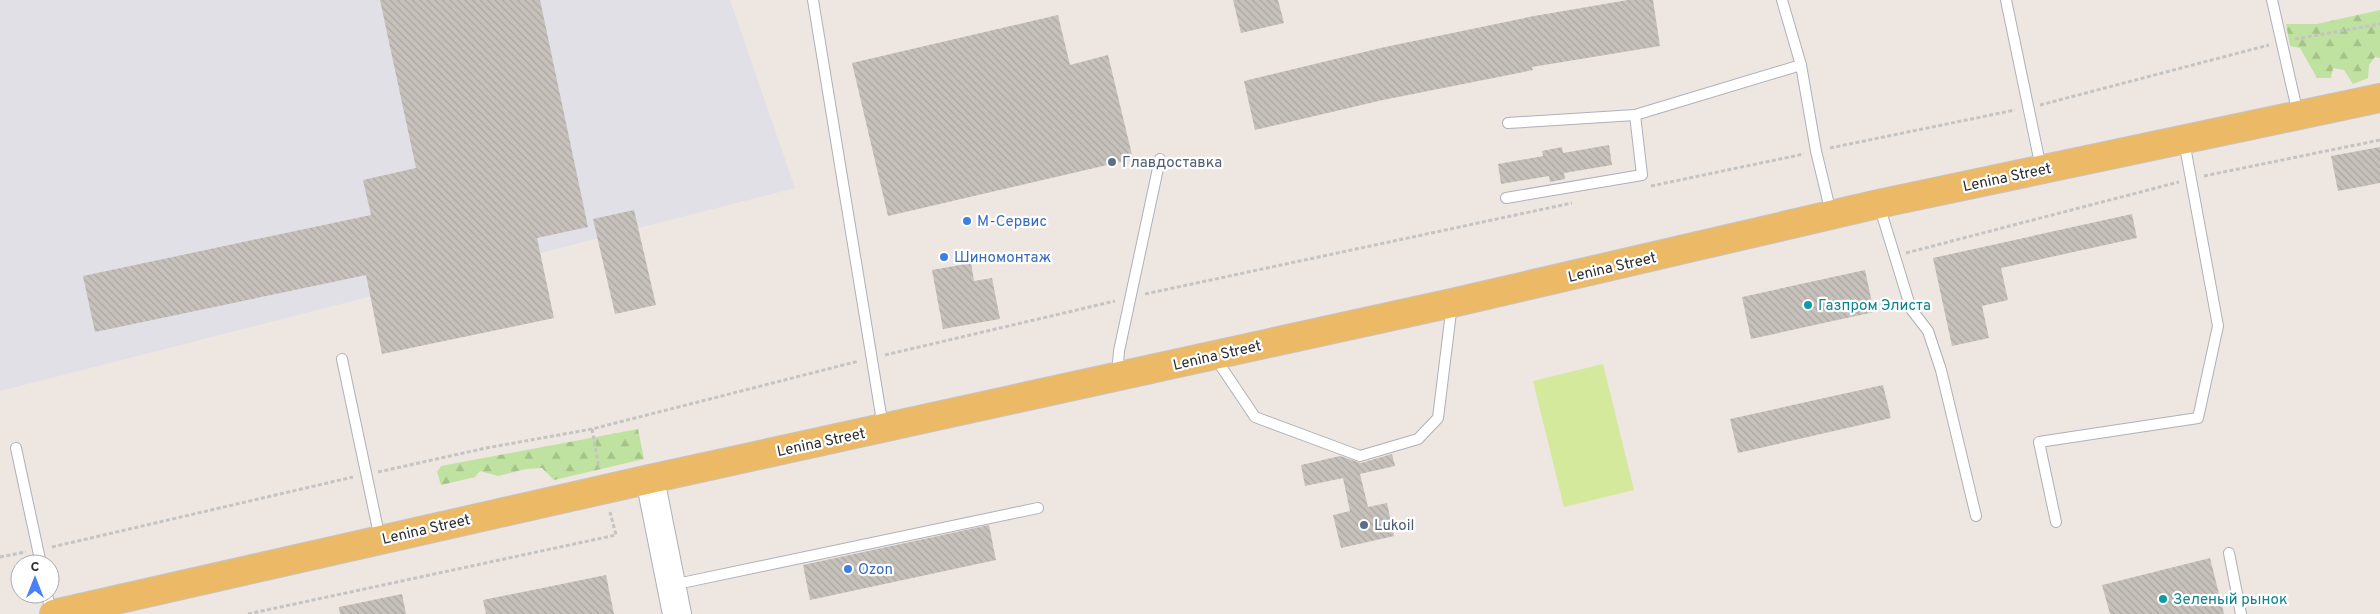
<svg xmlns="http://www.w3.org/2000/svg" width="2380" height="614" font-family="Overpass,sans-serif">
<defs>
<pattern id="forest-firs" width="22" height="20" patternUnits="userSpaceOnUse" patternTransform="scale(1.25)"><rect width="22" height="20" fill="#c0e2a0"/><path d="M5 1l3.5 6h-7zM16 11l3.5 6h-7z" fill="#a5c28a"/></pattern>
<pattern id="building-back-hatch" width="6" height="6" patternUnits="userSpaceOnUse" patternTransform="scale(1.25)"><rect width="6" height="6" fill="#c7c1bc"/><path d="M-1 5l2 2M0 0l6 6M5-1l2 2" fill="none" stroke="#aba6a2"/></pattern>
</defs>
<rect width="100%" height="100%" fill="#eee6e1"/>
<path fill="#e1e0e7" d="M0 0H730L795 188 0 391Z"/>
<g fill="url(#forest-firs)">
<path d="M2380 10V58L2375 57 2369 65 2368 78 2353 84 2344 70 2333 68 2331 78H2317L2300 48 2290 46 2286 24H2317Z"/>
<path d="M638 429 644 459 554 480 542 468 526 469 498 476 480 471 475 477 441 485 437 472 441 466Z"/>
</g>
<path fill="#d4e99c" d="M1603 364 1634 490 1564 507 1533 381Z"/>
<g fill="url(#building-back-hatch)">
<path d="M380 0H540L588 227 537 238 554 318 382 354 366 275 95 332 83 276 371 215 363 180 416 168Z"/>
<path d="M1233 0H1278L1284 23 1241 33Z"/>
<path d="M1628 0H1653L1660 46 1532 67 1533 70 1383 100 1255 130 1244 81 1385 47 1534 16Z"/>
<path d="M1058 15 1070 65 1108 55 1133 159 888 216 852 63Z"/>
<path d="M1609 145 1612 165 1564 173 1565 179 1550 182 1549 176 1501 184 1498 164 1543 156 1542 151 1562 147 1563 153Z"/>
<path d="M2380 147V183L2338 191 2331 156Z"/>
<path d="M634 210 656 305 615 314 593 219Z"/>
<path d="M2132 214 2137 238 2001 268 2008 300 1982 306 1989 338 1952 346 1933 258Z"/>
<path d="M971 263 974 281 992 278 1000 319 943 329 932 270Z"/>
<path d="M1865 270 1874 312 1751 339 1742 297Z"/>
<path d="M1883 385 1891 418 1738 453 1730 419Z"/>
<path d="M1392 454 1395 466 1360 474 1368 507 1387 503 1394 536 1341 548 1333 515 1350 511 1343 478 1305 486 1301 465 1340 456 1361 463Z"/>
<path d="M989 525 996 560 810 600 803 565Z"/>
<path d="M2210 558 2224 614H2110L2102 585Z"/>
<path d="M606 575 614 614H486L483 600Z"/>
<path d="M402 594 406 614H340L339 607Z"/>
</g>
<g fill="none" stroke-linecap="round" stroke-linejoin="round">
<g stroke="#adb1b9" stroke-width="12">
<g id="lane">
<path d="M813 0 883 427"/>
<path d="M1782 0 1801 65 1816 151 1831 213"/>
<path d="M2006 0 2041 168"/>
<path d="M2272 0 2298 114"/>
<path d="M1508 123 1635 115 1801 65"/>
<path d="M1506 198 1642 175 1635 115"/>
<path d="M1879 205 1911 309 1928 331 1941 370 1976 516"/>
<path d="M1214 356 1255 417 1360 456 1418 439 1438 418 1452 304"/>
<path d="M342 359 380 539"/>
<path d="M1121 376 1118 363 1119 351 1160 159"/>
<path d="M16 448 41 564"/>
<path d="M2056 522 2039 442 2198 418 2218 326 2184 141"/>
<path d="M2229 553 2241 614"/>
<path d="M672 585 1038 508"/>
<path d="M47 594 51 614"/>
</g>
</g>
<g stroke="#adb1b9" stroke-width="30">
<path id="secondary" d="M650 479 677 614"/>
</g>
<g stroke="#c4c4c4" stroke-width="30">
<path id="primary" d="M54 614 650 479 1452 303 1878 204 2380 98"/>
</g>
<g stroke="#c4c4c4" stroke-width="3" stroke-dasharray="4 2.5" stroke-linecap="butt">
<path d="M2295 39 2380 24"/>
<path d="M2040 105 2269 45"/>
<path d="M1830 148 2015 110"/>
<path d="M2204 176 2380 140"/>
<path d="M1651 186 1804 154"/>
<path d="M1906 253 2179 182"/>
<path d="M1145 294 1572 203"/>
<path d="M885 355 1115 301"/>
<path d="M592 429 599 468"/>
<path d="M378 472 486 448 592 429 859 361"/>
<path d="M52 547 353 477"/>
<path d="M0 557 26 552"/>
<path d="M248 614 616 535 610 512"/>
</g>
<use href="#lane" stroke="#fff" stroke-width="10"/>
<use href="#secondary" stroke="#fff" stroke-width="28"/>
<use href="#primary" stroke="#ecb967" stroke-width="28"/>
</g>
<g fill="#5c6f8a" stroke="#fff" stroke-width="2">
<circle cx="1112" cy="162" r="5"/>
<circle cx="1364" cy="525" r="5"/>
</g>
<g fill="#3f7fe0" stroke="#fff" stroke-width="2">
<circle cx="967" cy="221" r="5"/>
<circle cx="944" cy="257" r="5"/>
<circle cx="848" cy="569" r="5"/>
</g>
<g fill="#0f9aa8" stroke="#fff" stroke-width="2">
<circle cx="1808" cy="305" r="5"/>
<circle cx="2163" cy="599" r="5"/>
</g>
<g text-anchor="middle" stroke-width="4.5" stroke-linejoin="round" paint-order="stroke">
<g font-size="15" fill="#4e5e75" stroke="#fff" text-anchor="start">
<text x="1122" y="167">Главдоставка</text>
<text x="1374" y="530">Lukoil</text>
</g>
<g font-size="15" fill="#2d2d2d" stroke="#fff">
<text transform="translate(2007 177) rotate(-12)" y="5">Lenina Street</text>
<text transform="translate(1612 267) rotate(-13)" y="5">Lenina Street</text>
<text transform="translate(1217 355) rotate(-13)" y="5">Lenina Street</text>
<text transform="translate(821 442) rotate(-12)" y="5">Lenina Street</text>
<text transform="translate(426 529) rotate(-13)" y="5">Lenina Street</text>
</g>
<g font-size="15" fill="#366cbe" stroke="#fff" text-anchor="start">
<text x="977" y="226">М-Сервис</text>
<text x="954" y="262">Шиномонтаж</text>
<text x="858" y="574">Ozon</text>
</g>
<g font-size="15" fill="#0d838f" stroke="#fff" text-anchor="start">
<text x="1818" y="310">Газпром Элиста</text>
<text x="2173" y="604">Зеленый рынок</text>
</g>
</g>
<g transform="translate(35 579)"><circle r="24" fill="#ffffff" stroke="#ababab"/>
<path d="M0-4L9 19L0 12L-9 19Z" fill="#4881f4"/>
<text y="-8" font-size="14" font-weight="bold" text-anchor="middle" fill="#2d2d2d">С</text>
</g>
</svg>
